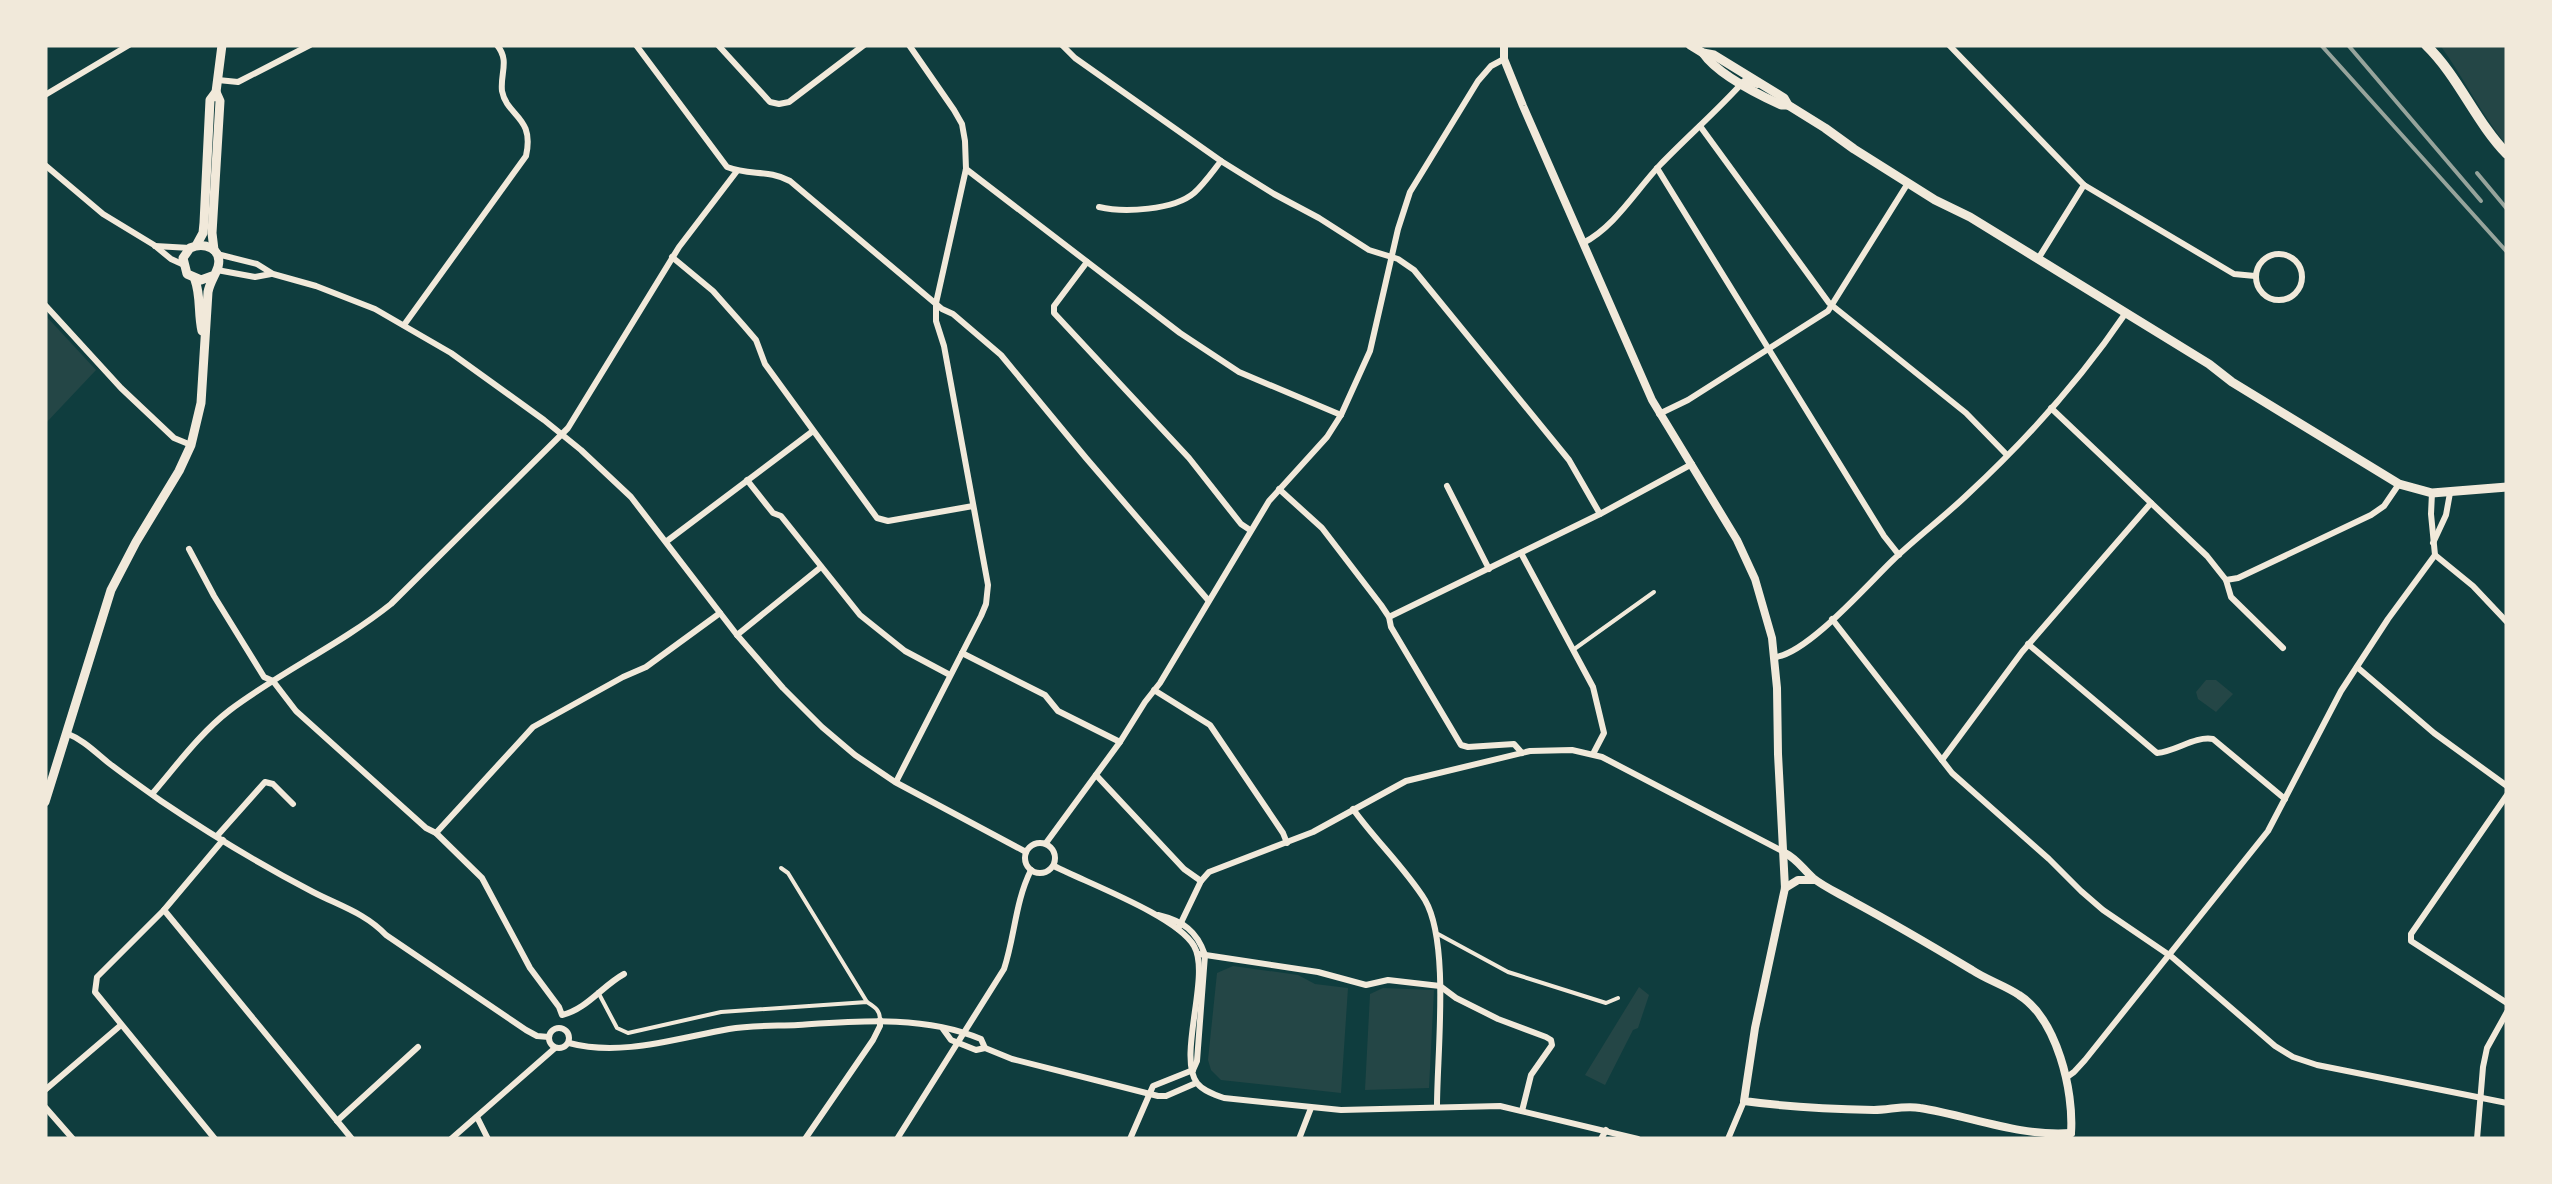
<svg xmlns="http://www.w3.org/2000/svg" width="2552" height="1184" font-family="'IBM Plex Serif',serif">
<rect width="100%" height="100%" fill="#0f3d3e"/>
<g fill="#244646">
<path d="M2440 45H2507V146C2481 114 2464 78 2440 45Z"/>
<path d="M45 315 96 370 45 424Z"/>
<path d="M2206 680H2216L2233 694 2216 712 2198 699 2196 692Z"/>
<path d="M1233 966 1298 975 1315 984 1348 988 1341 1093 1221 1080 1211 1070 1208 1060 1217 973Z"/>
<path d="M1639 987 1649 995 1638 1028 1633 1030 1605 1085 1585 1075Z"/>
<path d="M1383 988 1434 990 1429 1088 1365 1090 1370 994Z"/>
</g>
<g fill="none" stroke-linecap="round" stroke-linejoin="round">
<g stroke="#f1e9da" stroke-width="4">
<path d="M1573 650 1654 592"/>
<path d="M781 868 788 873 867 1002"/>
<path d="M1438 934 1508 972 1606 1003 1618 998"/>
<path d="M598 992 617 1028 628 1033 721 1012 867 1002C875 1007 880 1010 880 1020"/>
</g>
<g stroke="#f1e9da" stroke-width="6">
<path d="M636 45 727 167C750 176 768 169 790 181L942 309 953 314 1001 355 1086 458 1208 600"/>
<path d="M718 45 770 102 779 104 789 102 864 45"/>
<path d="M1062 45 1075 58 1221 161 1274 194 1319 218 1369 250 1398 259 1414 270 1569 460 1600 514"/>
<path d="M1949 45 2084 185 2234 274 2255 276"/>
<path d="M218 80 238 82 310 45"/>
<path d="M45 95 129 45"/>
<path d="M1700 126 1829 303 1966 413 2007 455"/>
<path d="M45 165 103 214 154 245 171 259 182 264"/>
<path d="M1657 168 1884 536 1899 555"/>
<path d="M966 169 1180 333 1239 372 1341 415"/>
<path d="M1099 207C1124 213 1174 210 1194 193 1204 184 1213 171 1221 161"/>
<path d="M1583 243C1614 228 1637 189 1660 165 1688 136 1718 110 1744 81L1757 85"/>
<path d="M155 246 190 248"/>
<circle cx="2279" cy="277" r="23"/>
<path d="M217 254 257 264 273 274 316 286 375 309 451 353 544 420 581 450 631 497 737 635 783 688 822 727 855 755 895 782 1026 852"/>
<path d="M672 257 713 291 744 326 756 340 765 364 877 518 888 521 973 506"/>
<path d="M2038 259 2084 185"/>
<path d="M1087 262 1054 306V313L1189 458 1241 524 1250 530"/>
<path d="M217 270 255 277 271 274"/>
<path d="M45 305 121 388 174 438 191 445"/>
<path d="M404 325 526 156C535 116 507 117 502 91 500 73 510 61 497 45"/>
<path d="M2051 408 2207 556 2226 580 2231 597 2283 648"/>
<path d="M1659 414 1688 400 1828 311 1908 183"/>
<path d="M747 480 773 513 781 516 860 615 905 651 950 675"/>
<path d="M1447 486 1489 569"/>
<path d="M1279 489 1322 528 1381 605 1389 617 1391 627 1461 745 1468 747 1514 744 1522 753"/>
<path d="M2432 493 2431 514 2435 555 2473 586 2507 622"/>
<path d="M667 541 813 431"/>
<path d="M2433 543 2446 515 2450 493"/>
<path d="M189 549 214 596 264 677 273 681 296 711 426 828 436 833 482 878 530 968 559 1007 562 1015C587 1009 602 986 624 974"/>
<path d="M1521 553 1593 687 1604 733 1593 754"/>
<path d="M2226 580 2238 578 2371 515 2384 506 2399 484"/>
<path d="M1389 617 1600 514 1692 464"/>
<path d="M1832 619 1952 773 2049 859 2081 891 2103 910 2172 957 2275 1046 2293 1057 2317 1065 2507 1103"/>
<path d="M737 635 821 567"/>
<path d="M2028 644 2157 753C2177 751 2194 736 2213 739L2285 799"/>
<path d="M962 653 1045 695 1058 711 1120 742"/>
<path d="M1775 657C1807 654 1868 584 1893 560 1917 537 1944 517 1968 494 2026 440 2081 379 2125 314"/>
<path d="M2357 667 2434 733 2507 786"/>
<path d="M1154 690 1210 725 1283 833 1287 843"/>
<path d="M66 733C84 740 96 753 110 764 127 777 144 789 161 801 210 834 261 865 313 892 340 906 365 913 386 935L526 1030 537 1036 549 1037"/>
<path d="M1942 760 2022 652 2151 503"/>
<path d="M1096 775 1184 869 1201 881"/>
<path d="M896 782 981 616 986 604 988 585 944 346 936 321V303L966 169 965 141 962 124 954 110 909 45"/>
<path d="M152 794C177 765 200 733 230 710 282 671 341 644 391 604L568 428 679 247 737 171"/>
<path d="M2507 795 2411 934V941L2507 1003"/>
<path d="M1353 809C1375 840 1405 868 1425 900 1450 943 1437 1054 1437 1106"/>
<path d="M436 833 533 727 623 677 646 667 720 613"/>
<path d="M217 836 265 782 273 784 293 804"/>
<path d="M223 840 164 910 352 1139"/>
<circle cx="1040" cy="858" r="15"/>
<path d="M1046 843 1120 742 1145 702 1160 683 1269 501 1327 437 1341 415 1370 351 1398 229 1410 192 1478 81 1491 66 1504 59"/>
<path d="M1054 866C1087 883 1177 916 1194 946 1211 975 1177 1056 1197 1083 1203 1091 1215 1095 1224 1098L1341 1110 1500 1106 1638 1139"/>
<path d="M164 910 97 977 95 992 215 1139"/>
<path d="M1158 915C1183 921 1197 931 1205 955L1197 1061 1193 1070"/>
<path d="M1178 929 1201 881 1209 872 1313 832 1406 781 1530 751 1572 750 1602 757 1784 852"/>
<path d="M1199 954 1318 972 1366 985 1388 980 1440 986 1456 998 1498 1019 1546 1037 1551 1040 1552 1045 1531 1075 1522 1111"/>
<circle cx="559" cy="1038" r="10"/>
<path d="M943 1029 951 1040 976 1050 985 1048 1012 1059 1158 1096H1166L1196 1083"/>
<path d="M569 1043C621 1057 677 1038 729 1029 751 1025 775 1026 798 1025 859 1021 924 1015 981 1039L985 1048"/>
<path d="M2067 1077 2074 1072 2085 1060 2268 831 2341 691 2388 619 2435 555"/>
<path d="M45 1090 121 1025"/>
<path d="M45 1107 73 1139"/>
<path d="M477 1117 488 1139"/>
<path d="M337 1121 418 1047"/>
<path d="M451 1139 555 1048"/>
<path d="M805 1139 873 1040 880 1026V1020"/>
<path d="M897 1139 1004 969C1015 936 1015 902 1031 870"/>
<path d="M1130 1139 1153 1086 1193 1070"/>
<path d="M1299 1139 1311 1108"/>
<path d="M1601 1139 1606 1130"/>
<path d="M1728 1139 1744 1101"/>
<path d="M2477 1139 2483 1067 2487 1048 2507 1012"/>
</g>
<g stroke="#f1e9da" stroke-width="8">
<path d="M1504 45V59L1523 106 1652 400 1737 540 1755 579 1772 638 1777 688 1778 754 1785 888 1755 1028 1744 1101C1787 1107 1830 1109 1874 1110 1889 1110 1905 1105 1920 1108 1970 1116 2020 1137 2071 1133"/>
<path d="M1785 853C1797 859 1803 869 1813 878 1824 887 1840 894 1852 901 1893 923 1932 946 1972 970 1987 980 2004 985 2019 995 2057 1019 2074 1091 2071 1133"/>
<path d="M1785 888 1798 880H1814"/>
</g>
<g stroke="#f1e9da" stroke-width="9">
<path d="M1690 45 1703 53 1714 55 1784 98 1788 105 1825 128 1854 149 1935 200 1970 217 2209 364 2232 382 2399 484 2432 493 2507 487"/>
<path d="M1703 53C1718 75 1757 94 1781 105H1788"/>
<path d="M197 244 203 233 204 223 210 100 216 92 222 45"/>
<path d="M214 250 212 233 220 101 216 92"/>
<path d="M195 280C201 296 198 314 202 331"/>
<path d="M45 802 111 590 136 542 179 471 191 445 201 403 208 292C210 282 215 276 218 267 223 248 204 242 190 248L183 258 187 274 201 280 212 276"/>
</g>
<path stroke="#f1e9da" stroke-width="10" d="M2426 45C2459 77 2475 121 2507 154"/>
<g stroke="#97a49c" stroke-width="4">
<path d="M2321 45 2507 252"/>
<path d="M2348 45 2481 201"/>
<path d="M2477 173 2507 209"/>
</g>
</g>
<rect width="2552" height="1184" fill="none" stroke="#f1e9da" stroke-width="95"/>
</svg>
